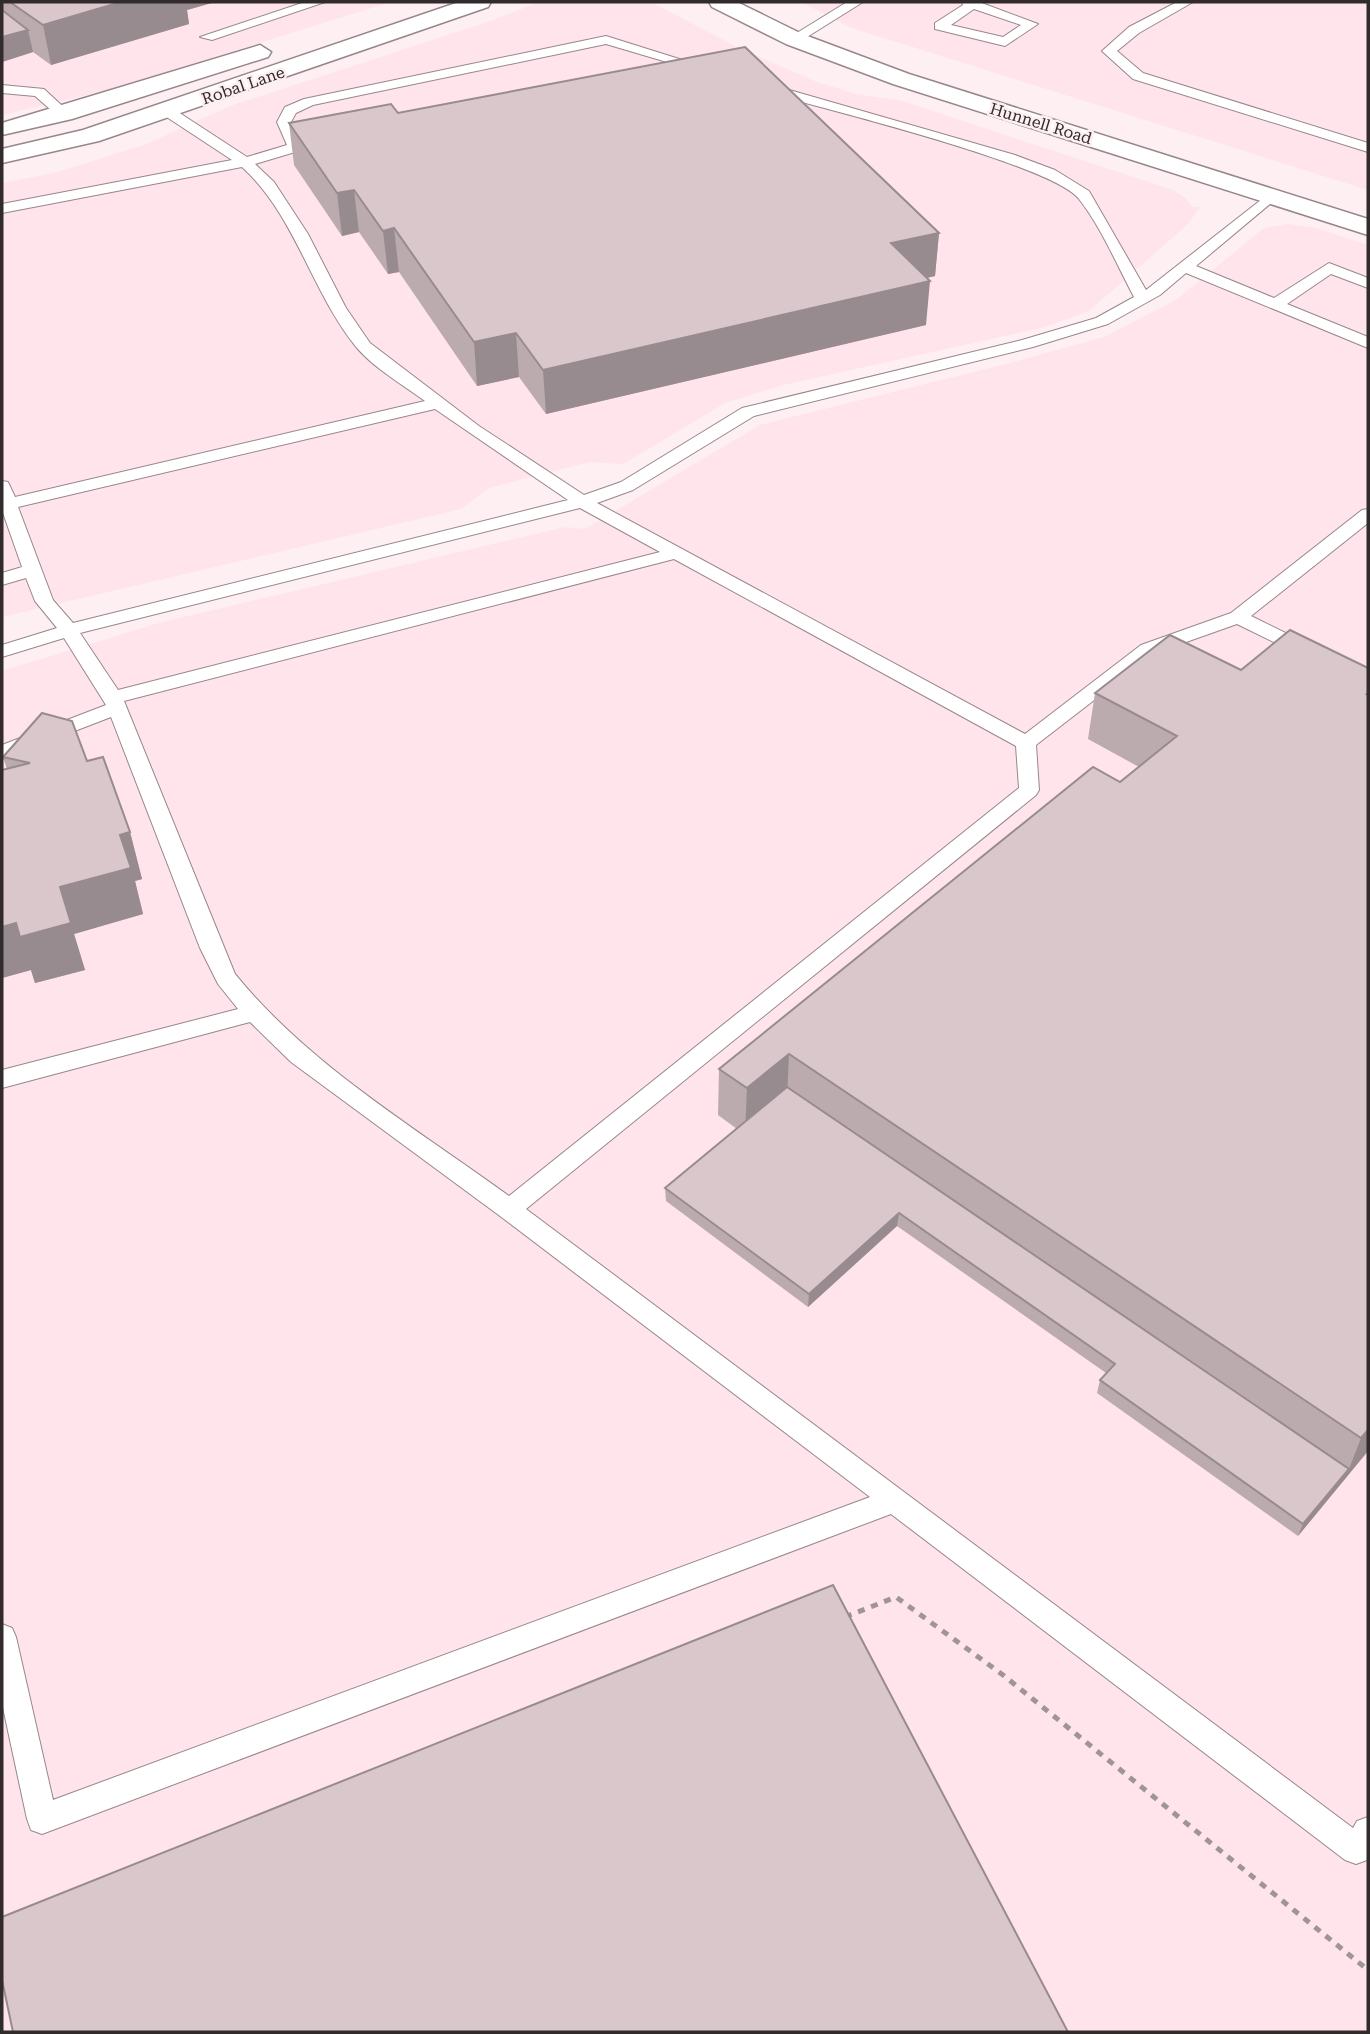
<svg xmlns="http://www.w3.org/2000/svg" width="1370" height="2034" font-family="'Roboto Serif',serif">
<rect width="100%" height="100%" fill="#fdeff2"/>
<g fill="#ffe4eb">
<path d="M2 2H391L108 90 2 115Z"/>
<path d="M539 2H651L737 47 817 82 856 94 902 101 1173 190 1187 199 1192 207H1200L1188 224 1089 311 1045 327 783 385 725 403 623 464 589 462 489 488 461 509 2 617V183L54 173 147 144 230 106 491 21Z"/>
<path d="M801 2H1368V190L852 28Z"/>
<path d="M1288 224 1316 228 1368 245V2032H2V671L159 623 565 527 585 529 760 425 1014 362 1104 337 1176 300 1264 228Z"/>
</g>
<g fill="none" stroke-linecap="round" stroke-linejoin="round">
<g stroke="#97878b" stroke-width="2">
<g id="service">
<path d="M305 2H325L212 40 200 37Z"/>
<path d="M847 2H863L799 42 787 39Z"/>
<path d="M962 2H979L1038 24 1005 46 935 29V23L963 5ZM974 9 1021 25 1003 37 951 25Z"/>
<path d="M1177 2H1193L1139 33 1117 51 1143 73 1368 143V152L1133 79 1102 51 1129 27Z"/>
<path d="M606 36 711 69 704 73 606 44 313 105 296 113 291 122 299 142 312 141V147L255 164 274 182 308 234 346 308 370 343 479 426 584 495 621 482 742 408 1022 340 1096 318 1134 297C1117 265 1101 227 1079 199 1052 164 817 107 762 91V85H772L1015 155 1055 170 1089 191 1146 290 1271 192 1278 196 1276 199 1196 266 1274 298 1329 263 1368 278V288L1331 274 1287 304 1368 337V348L1186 273 1160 295 1108 324 1033 347 754 416 633 490 597 503 1025 734 1141 645 1231 613 1362 510 1368 509V523L1251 616 1316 648 1319 652 1316 656H1302L1237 624 1155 653 1036 745 1039 790 1036 795 526 1209 1353 1828 1357 1821 1368 1817 1367 1860 1356 1864 1345 1860 891 1514 42 1834 31 1830 27 1819 2 1703V1624L12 1628 16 1637 53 1800 870 1497 500 1216 291 1062 250 1022 2 1088V1070L238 1009 218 984 200 948 111 717 2 759V745L106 705 64 638 2 657V645L57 628 35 601 26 578 2 585V573L22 567 2 510V481L8 482 15 497 425 401C403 385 374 368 357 348 311 292 296 216 242 167L2 213V204L232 160 162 114V108H172L247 157 287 145 277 122 285 107 304 99ZM435 409 568 500 73 623 53 600 18 507ZM580 508 660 552 118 690 80 633ZM674 559 1016 746 1019 788 509 1196C414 1127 309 1065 235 974L124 701Z"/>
<path d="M2 85 44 89 71 114 59 117 35 96 2 93Z"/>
</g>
</g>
<g stroke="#97878b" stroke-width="3">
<path id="tertiary" d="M709 2H737L802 34 909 74 1368 219V235L893 84 786 44 712 7Z"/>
</g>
<g stroke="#97878b" stroke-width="3">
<g id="secondary">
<path d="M459 2H491L488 7 99 141 2 163V149L83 130Z"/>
<path d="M260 45 271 52 268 57 72 119 2 135V123Z"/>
</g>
</g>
<path stroke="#9f9496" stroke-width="5" stroke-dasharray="7 7" stroke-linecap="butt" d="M845 1617 896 1597 1003 1675 1368 1970"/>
<use href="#service" fill="#fff" fill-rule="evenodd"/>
<use href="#tertiary" fill="#fff" fill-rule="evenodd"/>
<use href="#secondary" fill="#fff" fill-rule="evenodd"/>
</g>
<g fill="#bbabaf">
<path d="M2 2H215L187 10 189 24 51 65 33 52 2 62Z"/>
<path d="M398 113 939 233 935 276 926 278V325L546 414 519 377 477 386 399 272 388 274 359 232 342 236 294 165 289 123Z"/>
<path d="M1170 635 1368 1451 1298 1536 1097 1393 1100 1380 1106 1373 897 1226 808 1307 666 1201 665 1188 737 1129 718 1115 719 1069 1120 782 1139 767 1088 739 1095 693Z"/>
<path d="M3 757 87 761 130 832 142 879 135 881 143 914 74 934 85 970 35 983 31 970 2 978V770L7 769Z"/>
</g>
<g fill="#988b8f">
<path d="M121 2H215L187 10 189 24 51 65 43 25Z"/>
<path d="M28 30 33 52 2 62V37Z"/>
<path d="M354 190 359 232 342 236 337 193Z"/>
<path d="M394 228 399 272 388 274 383 231Z"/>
<path d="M939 233 935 276 888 287 891 243Z"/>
<path d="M930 281 926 325 546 414 543 370Z"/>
<path d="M516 333 519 377 477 386 474 342Z"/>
<path d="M130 832 142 879 135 881 143 914 74 934 85 970 35 983 31 970 2 978V927L16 923 60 887 120 835Z"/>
<path d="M789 1054 787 1100 745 1134 747 1088Z"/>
<path d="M899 1213 897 1226 808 1307 809 1294Z"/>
<path d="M1368 1430V1451L1298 1536 1303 1524 1349 1469 1361 1438Z"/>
</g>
<g fill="#d9c7cc" stroke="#988b8f" stroke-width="2">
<path d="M10 2H121L43 25Z"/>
<path d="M2 10 28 30 2 37Z"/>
<path d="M745 47 939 233 891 243 930 281 543 370 516 333 474 342 394 228 383 231 354 190 337 193 289 123 391 104 398 113Z"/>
<path d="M1290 630 1368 668V693L1367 694H1368V1430L1361 1438 789 1054 747 1088 719 1069 1093 767 1120 782 1177 736 1095 693 1170 635 1241 670Z"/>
<path d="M42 713 72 721 87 761 103 757 130 832 120 835 131 868 60 887 71 923 20 937 16 923 2 927V770L30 763 3 757Z"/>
<path d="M787 1087 1349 1469 1303 1524 1100 1380 1115 1364 899 1213 809 1294 665 1188Z"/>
<path d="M833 1585 1068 2032H13L2 1980V1917Z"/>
</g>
<g text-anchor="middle" stroke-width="5" stroke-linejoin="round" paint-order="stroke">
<g font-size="16" fill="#312b2c" stroke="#fdeff2">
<text transform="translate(243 85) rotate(-19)" y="6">Robal Lane</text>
<text transform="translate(1041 123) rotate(17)" y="6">Hunnell Road</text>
</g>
</g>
<rect width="1370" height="2034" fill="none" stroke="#312b2c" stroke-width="7"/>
</svg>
